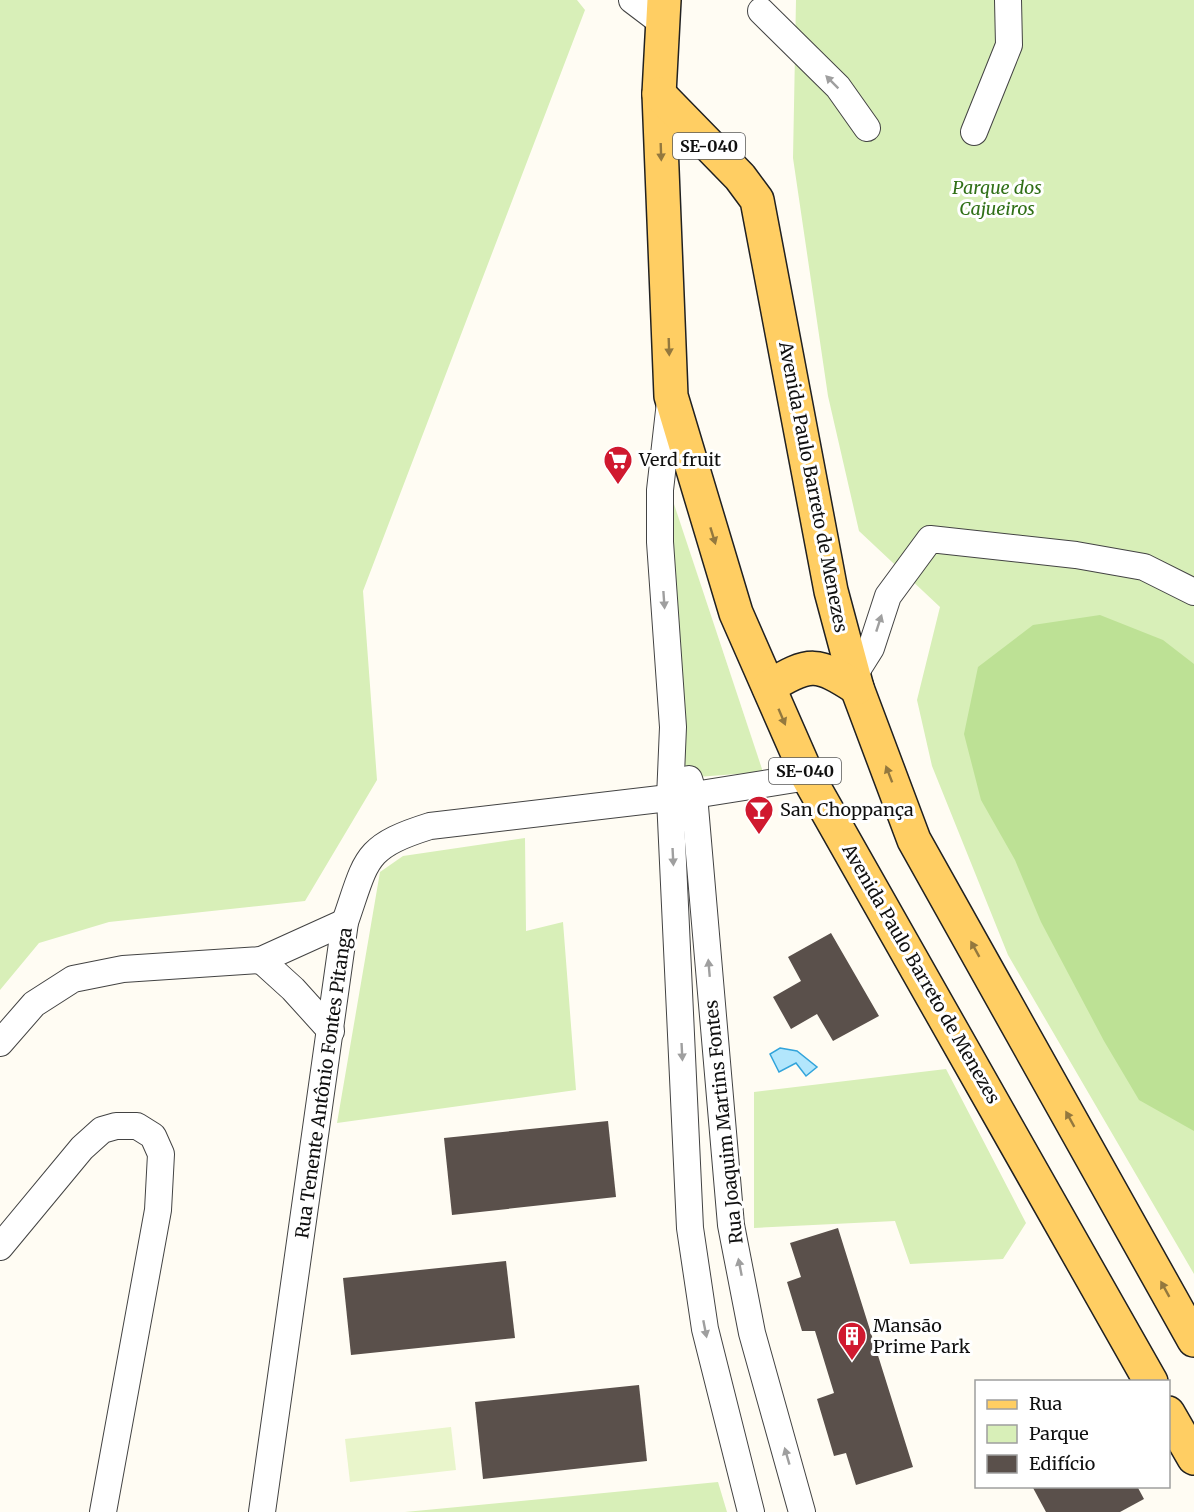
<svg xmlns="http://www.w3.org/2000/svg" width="1194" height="1512" font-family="Merriweather,serif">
<rect width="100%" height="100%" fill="#fffcf3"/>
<g fill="#d8efb8">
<path d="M0 0H577L585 10 363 591 377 780 305 901 109 922 39 943 0 990Z"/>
<path d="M796 0H1194V1274L1008 955 932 766 917 700 940 607 859 531 828 396 793 158Z"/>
<path d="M668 486 763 772 684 778Z"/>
<path d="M525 838 526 931 563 922 576 1090 337 1123 380 872 403 856Z"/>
<path d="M946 1069 1026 1223 1003 1259 910 1264 895 1221 754 1228V1092Z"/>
<path d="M718 1482 727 1512H405Z"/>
</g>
<path fill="#bde195" d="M1100 615 1163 640 1194 664V1131L1139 1100 1104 1041 1041 922 1015 860 981 800 964 734 978 667 1033 625Z"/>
<path fill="#e9f5cb" d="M451 1427 456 1470 350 1482 345 1439Z"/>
<path fill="#b2e6fc" stroke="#32a4db" stroke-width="1.5" d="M780 1048 797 1051 817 1067 806 1076 796 1063 779 1072 770 1054Z"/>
<g fill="#5a504b">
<path d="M831 933 879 1016 833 1041 817 1014 791 1029 773 997 801 981 788 957Z"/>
<path d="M608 1121 616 1197 452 1215 444 1138Z"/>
<path d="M838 1228 913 1467 856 1485 846 1453 834 1456 817 1399 834 1393 815 1331H802L787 1282 801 1277 790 1243Z"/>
<path d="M506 1261 515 1338 351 1355 343 1278Z"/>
<path d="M639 1385 647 1461 483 1479 475 1402Z"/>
<path d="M1032 1486H1137L1144 1499 1120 1512H1046Z"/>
</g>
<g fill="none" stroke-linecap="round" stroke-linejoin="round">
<g stroke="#434343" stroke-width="28">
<g id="minor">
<path d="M632 0 661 22"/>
<path d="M761 11 838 87 867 128"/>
<path d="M974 132 1009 45 1008 0"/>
<path d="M670 402 660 490V542L673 727 670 798 690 1228 705 1329 751 1512"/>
<path d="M854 675 871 648 888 596 930 539 1076 555 1144 567 1194 592"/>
<path d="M689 779 694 795 731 1225 752 1333 802 1512"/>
<path d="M261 960 293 989 331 1031"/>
<path d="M0 1043 34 1004 73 979 123 969 261 960 345 922"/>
<path d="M0 1247 82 1148 102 1130 116 1126H137L153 1136 161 1154 158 1210 103 1512"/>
<path d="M262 1512 345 922C367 859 363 847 430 826L694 795 808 777"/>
</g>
</g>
<g stroke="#212121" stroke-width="36">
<g id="major">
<path d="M664 0 659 94 671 396 736 613 808 777 1151 1382"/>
<path d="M659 94 740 177 757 200 831 591 857 688 914 840 1194 1340"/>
<path d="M769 687C810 661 818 663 857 688"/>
<path d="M1168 1413 1194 1458"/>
</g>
</g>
<use href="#minor" stroke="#fff" stroke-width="26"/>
<use href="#major" stroke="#ffce63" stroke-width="33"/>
</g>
<defs><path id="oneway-solid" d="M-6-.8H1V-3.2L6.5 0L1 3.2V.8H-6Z" transform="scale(1.5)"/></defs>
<g fill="#9f9f9f">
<use href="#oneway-solid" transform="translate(832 82) rotate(-135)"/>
<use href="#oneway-solid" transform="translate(664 600) rotate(86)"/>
<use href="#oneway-solid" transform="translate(879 623) rotate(-72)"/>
<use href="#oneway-solid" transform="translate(673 857) rotate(87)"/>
<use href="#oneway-solid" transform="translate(709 968) rotate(-95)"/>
<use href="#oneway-solid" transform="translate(682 1052) rotate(87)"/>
<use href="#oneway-solid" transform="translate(740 1267) rotate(-101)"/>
<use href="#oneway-solid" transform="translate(705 1329) rotate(79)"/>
<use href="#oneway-solid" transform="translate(787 1456) rotate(-106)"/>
</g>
<g fill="#93783e">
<use href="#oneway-solid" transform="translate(661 152) rotate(88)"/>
<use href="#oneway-solid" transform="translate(669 347) rotate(88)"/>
<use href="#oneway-solid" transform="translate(713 536) rotate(73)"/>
<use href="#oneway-solid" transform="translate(782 717) rotate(67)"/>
<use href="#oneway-solid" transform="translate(889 774) rotate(-111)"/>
<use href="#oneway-solid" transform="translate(975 949) rotate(-119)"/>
<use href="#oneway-solid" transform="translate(1070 1119) rotate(-119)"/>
<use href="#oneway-solid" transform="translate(1165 1289) rotate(-119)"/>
</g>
<defs>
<g id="supermarket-pin" transform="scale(1.5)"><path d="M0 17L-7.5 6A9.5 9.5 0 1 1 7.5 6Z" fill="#d0192f" stroke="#fff"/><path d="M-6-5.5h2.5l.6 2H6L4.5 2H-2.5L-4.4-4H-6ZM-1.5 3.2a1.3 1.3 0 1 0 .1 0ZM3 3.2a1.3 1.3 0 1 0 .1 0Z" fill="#fff"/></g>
<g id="bar-pin" transform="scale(1.5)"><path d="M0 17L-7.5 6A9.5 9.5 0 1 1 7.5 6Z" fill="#d0192f" stroke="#fff"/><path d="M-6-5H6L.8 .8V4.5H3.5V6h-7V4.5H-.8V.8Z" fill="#fff"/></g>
<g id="building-pin" transform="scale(1.5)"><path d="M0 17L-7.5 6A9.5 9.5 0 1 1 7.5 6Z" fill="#d0192f" stroke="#fff"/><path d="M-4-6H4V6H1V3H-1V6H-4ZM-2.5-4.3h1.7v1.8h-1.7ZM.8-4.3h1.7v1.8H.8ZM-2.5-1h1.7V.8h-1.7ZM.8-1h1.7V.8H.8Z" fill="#fff"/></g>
</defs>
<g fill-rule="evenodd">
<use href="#supermarket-pin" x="618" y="460"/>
<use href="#bar-pin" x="759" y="810"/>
<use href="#building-pin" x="852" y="1336"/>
</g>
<g text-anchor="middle" stroke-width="6" stroke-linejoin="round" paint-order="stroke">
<g fill="#fff" stroke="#585858" stroke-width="1.5">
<rect x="673" y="133" width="72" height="26" rx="4.5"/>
<rect x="769" y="758" width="72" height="26" rx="4.5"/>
</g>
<g font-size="16" font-weight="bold" fill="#101010">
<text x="709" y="152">SE-040</text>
<text x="805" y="777">SE-040</text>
</g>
<g font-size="18" font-style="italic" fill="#317018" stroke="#fff">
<text x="997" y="194">Parque dos<tspan x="997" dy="21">Cajueiros</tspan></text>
</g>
<g font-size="18" fill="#101010" stroke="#fff" text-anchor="start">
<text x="639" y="466">Verd fruit</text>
<text x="780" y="816">San Choppança</text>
<text x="873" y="1332">Mansão<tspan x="873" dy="21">Prime Park</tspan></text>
</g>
<g font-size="18" fill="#101010" stroke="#fff">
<text transform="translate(813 487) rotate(79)" y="6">Avenida Paulo Barreto de Menezes</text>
<text transform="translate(921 974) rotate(60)" y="6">Avenida Paulo Barreto de Menezes</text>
<text transform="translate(324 1083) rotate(-82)" y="6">Rua Tenente Antônio Fontes Pitanga</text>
<text transform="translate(724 1122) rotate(-96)" y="6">Rua Joaquim Martins Fontes</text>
</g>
</g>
<rect x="975" y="1380" width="195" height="108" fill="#ffffff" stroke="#9f9f9f" stroke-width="1.5"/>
<rect x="987" y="1400" width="30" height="9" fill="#ffce63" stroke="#9f9f9f" stroke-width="1.5"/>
<text x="1029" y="1410" font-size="18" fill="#101010">Rua</text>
<rect x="987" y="1425" width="30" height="18" fill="#d8efb8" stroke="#9f9f9f" stroke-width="1.5"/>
<text x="1029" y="1440" font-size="18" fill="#101010">Parque</text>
<rect x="987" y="1455" width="30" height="18" fill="#5a504b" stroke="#9f9f9f" stroke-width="1.5"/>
<text x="1029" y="1470" font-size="18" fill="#101010">Edifício</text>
</svg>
